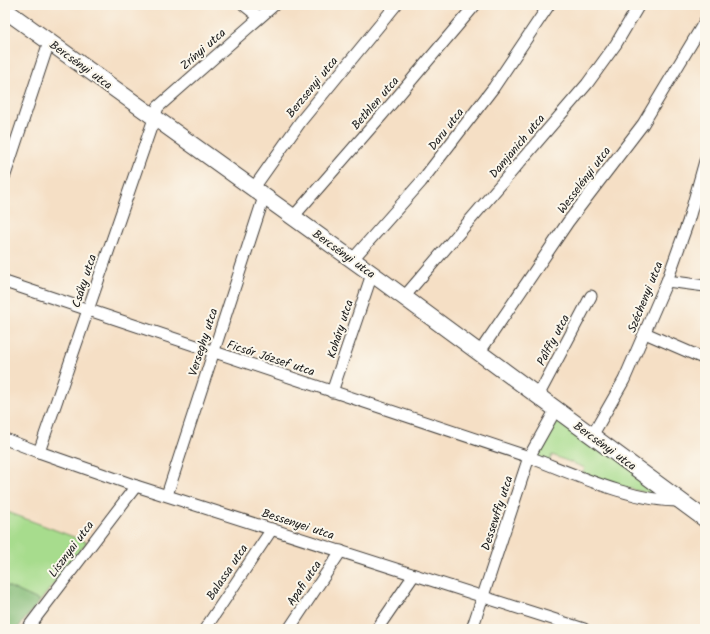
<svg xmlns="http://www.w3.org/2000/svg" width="710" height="634" font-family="Kalam,sans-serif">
<rect width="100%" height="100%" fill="#fbf7ec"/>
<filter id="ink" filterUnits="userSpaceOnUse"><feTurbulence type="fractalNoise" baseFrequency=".025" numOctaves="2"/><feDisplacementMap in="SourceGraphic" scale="8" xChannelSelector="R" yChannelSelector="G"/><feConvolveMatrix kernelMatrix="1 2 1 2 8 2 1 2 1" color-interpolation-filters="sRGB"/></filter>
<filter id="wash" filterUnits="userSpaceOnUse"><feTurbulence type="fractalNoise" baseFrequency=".012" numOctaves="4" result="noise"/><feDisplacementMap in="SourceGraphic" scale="16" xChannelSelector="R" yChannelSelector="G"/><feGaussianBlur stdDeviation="0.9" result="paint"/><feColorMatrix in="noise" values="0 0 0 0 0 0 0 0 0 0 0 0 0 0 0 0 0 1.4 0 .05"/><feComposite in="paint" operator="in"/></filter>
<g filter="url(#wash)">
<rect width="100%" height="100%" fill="#f5dfc5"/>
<g fill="#a7dc8d" stroke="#627c54">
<path d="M556 409 680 501 581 477 585 468 552 455 548 464 529 457Z"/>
<path d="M5 511 87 542 40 601 5 585Z"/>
</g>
<path fill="#85bc78" stroke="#506c4a" d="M5 585 40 601 17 629H5Z"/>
</g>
<g filter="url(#ink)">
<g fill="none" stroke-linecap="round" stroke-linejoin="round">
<g stroke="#3d3935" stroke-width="13">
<g id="street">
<path d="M244 5 259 17"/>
<path d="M5 175 49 42"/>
<path d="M253 189 301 121 396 5"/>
<path d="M293 217 382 115 475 5"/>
<path d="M352 260 421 182 494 87 549 5"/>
<path d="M667 281 705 286"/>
<path d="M5 282 529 457C574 474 633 502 681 501"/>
<path d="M404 297 587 84 616 44 639 5"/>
<path d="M645 333 705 359"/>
<path d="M479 353 568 222 643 124 705 21"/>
<path d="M332 392 372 274"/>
<path d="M538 396 591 296"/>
<path d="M592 436 624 380 667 281 688 222 705 161"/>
<path d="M5 439 39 452 136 486 584 629"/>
<path d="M39 452 158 107 274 5"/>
<path d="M167 495 264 197"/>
<path d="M27 629 136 486"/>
<path d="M205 629 272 529"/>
<path d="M289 629 341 551"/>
<path d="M377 629 414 575"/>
<path d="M472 629 529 457 556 409"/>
</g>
</g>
<g stroke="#3d3935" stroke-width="18">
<path id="secondary" d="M5 10 382 281 705 519"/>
</g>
<use href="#street" stroke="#fff" stroke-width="11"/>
<use href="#secondary" stroke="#fff" stroke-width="16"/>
</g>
</g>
<g text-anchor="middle" stroke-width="4" stroke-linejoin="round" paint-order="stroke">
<g font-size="12" fill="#1c1c1c" stroke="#fbf7ec">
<text transform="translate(203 49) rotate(-41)" y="4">Zrínyi utca</text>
<text transform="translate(81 65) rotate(36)" y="4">Bercsényi utca</text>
<text transform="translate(312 87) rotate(-51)" y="4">Berzsenyi utca</text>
<text transform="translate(375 103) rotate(-49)" y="4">Bethlen utca</text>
<text transform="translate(446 129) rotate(-52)" y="4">Daru utca</text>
<text transform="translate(517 146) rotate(-50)" y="4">Damjanich utca</text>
<text transform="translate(584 180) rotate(-53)" y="4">Wesselényi utca</text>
<text transform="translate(344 254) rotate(36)" y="4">Bercsényi utca</text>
<text transform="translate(84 281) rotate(-72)" y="4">Csáky utca</text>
<text transform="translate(645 297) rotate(-68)" y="4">Széchenyi utca</text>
<text transform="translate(340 329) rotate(-72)" y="4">Koháry utca</text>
<text transform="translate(553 340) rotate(-62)" y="4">Pálffy utca</text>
<text transform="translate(203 342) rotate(-72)" y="4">Verseghy utca</text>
<text transform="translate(271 358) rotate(18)" y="4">Ficsór József utca</text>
<text transform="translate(605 446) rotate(36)" y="4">Bercsényi utca</text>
<text transform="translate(497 513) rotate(-72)" y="4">Dessewffy utca</text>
<text transform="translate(298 524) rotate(18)" y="4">Bessenyei utca</text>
<text transform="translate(71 549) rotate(-53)" y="4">Lisznyai utca</text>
<text transform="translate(227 572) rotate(-56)" y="4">Balassa utca</text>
<text transform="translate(304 583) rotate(-56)" y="4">Apafi utca</text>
</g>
</g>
<rect width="710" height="634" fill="none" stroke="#fbf7ec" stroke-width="20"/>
</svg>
